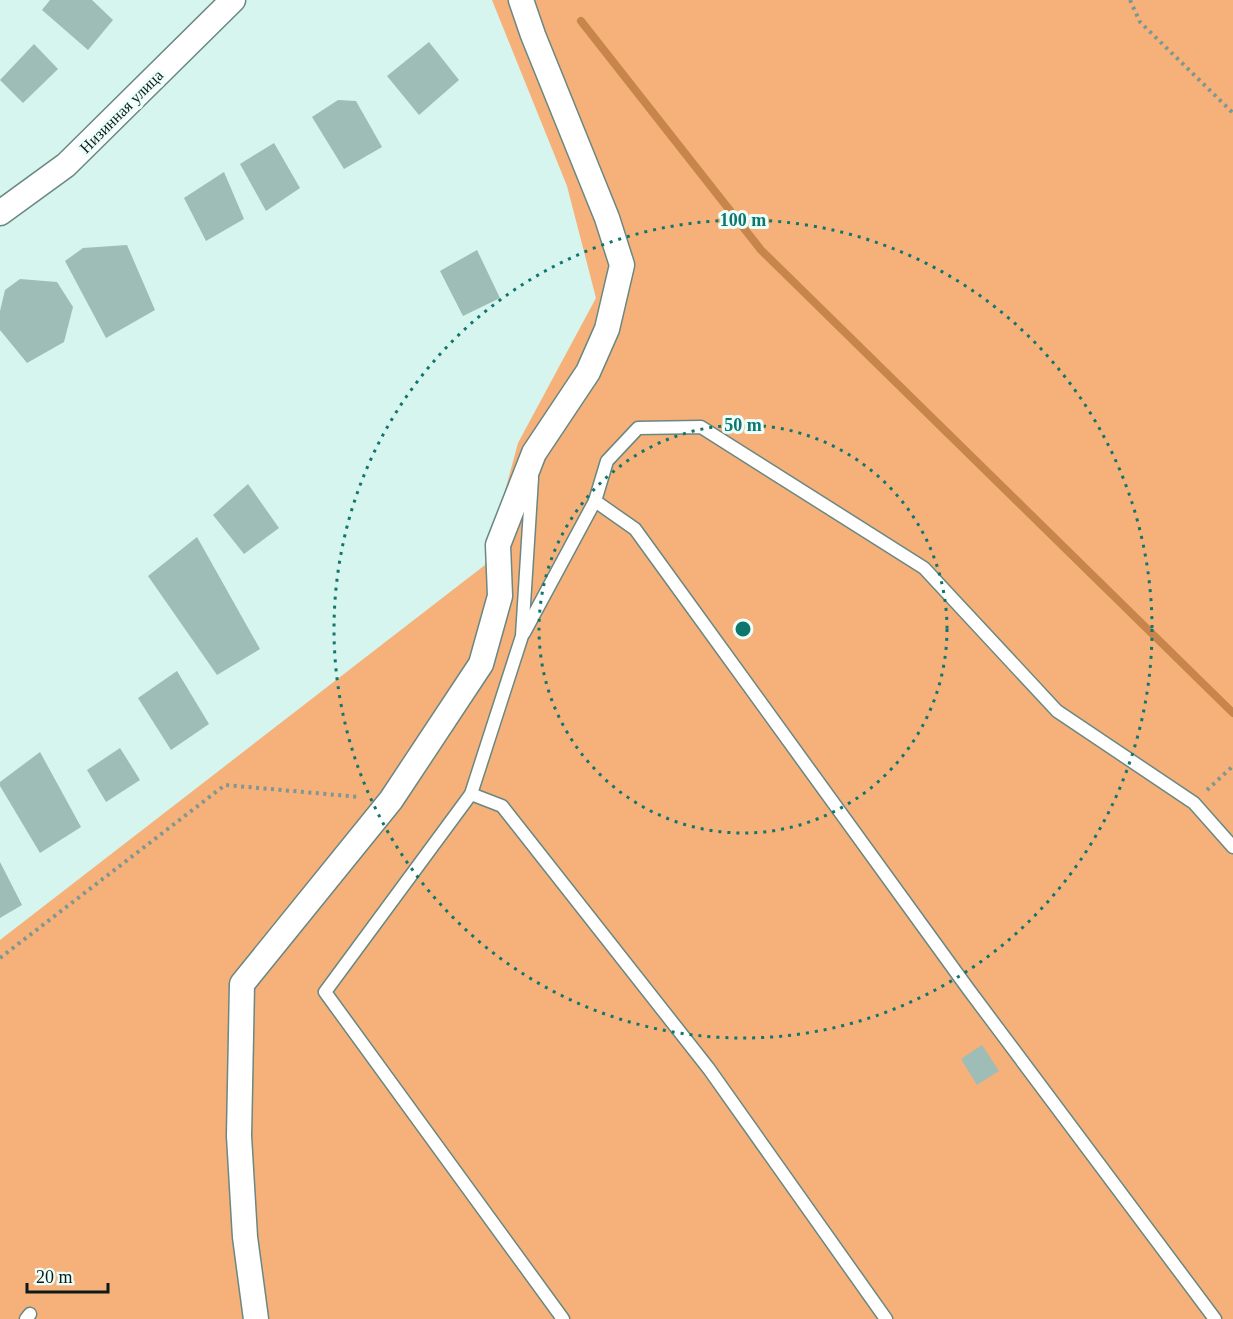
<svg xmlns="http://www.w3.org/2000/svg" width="1233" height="1319" font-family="Georgia,serif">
<rect width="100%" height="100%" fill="#d5f5ee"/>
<path fill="#f5b179" d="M492 0H1233V1319H0V940L485 565 518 443 596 298 567 186Z"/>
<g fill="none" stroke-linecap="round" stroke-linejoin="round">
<path stroke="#c7854c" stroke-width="8" d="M581 21 761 250 1233 713"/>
</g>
<g fill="#9fbdb7">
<path d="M50 0H92L113 20 88 50 42 10Z"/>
<path d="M429 42 459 80 419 115 387 76Z"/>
<path d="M34 44 58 69 23 103 0 80Z"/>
<path d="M338 100 356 101 382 147 344 169 312 117Z"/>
<path d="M274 143 300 188 266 211 240 164Z"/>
<path d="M224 172 244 219 206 241 184 198Z"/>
<path d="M127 245 155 310 106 338 65 261 83 248Z"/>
<path d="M477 250 500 298 463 316 440 271Z"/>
<path d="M20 279 57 282 73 307 64 342 27 363 0 330V311L5 290Z"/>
<path d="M248 484 279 528 244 554 213 515Z"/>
<path d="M197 537 260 649 217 675 148 576Z"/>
<path d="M177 671 209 724 171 750 138 698Z"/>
<path d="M120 748 140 780 106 802 87 770Z"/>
<path d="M40 752 81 827 40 853 0 786V782Z"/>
<path d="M0 862 22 905 0 918Z"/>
<path d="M982 1045 999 1071 977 1085 961 1059Z"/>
</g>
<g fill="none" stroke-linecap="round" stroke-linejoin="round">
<g stroke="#6a8781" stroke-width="15">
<g id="service">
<path d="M532 478 522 636 471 794 325 992 563 1319"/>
<path d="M595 501 635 529 969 990 1215 1319"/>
<path d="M524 633 595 501 607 461 638 428 701 427 924 568 1057 711 1194 803 1233 847"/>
<path d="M471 794 502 806 709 1069 886 1319"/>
<path d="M26 1319 30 1314"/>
</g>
</g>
<g stroke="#6a8781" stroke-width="27">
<g id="minor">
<path d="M0 213 66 165 233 0"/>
<path d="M256 1319 245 1237 239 1136 242 984 391 800 481 664 500 596 498 545 534 453 588 372 607 329 622 265 607 218 533 35 521 0"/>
</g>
</g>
<g stroke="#7f9792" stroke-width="4" stroke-dasharray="3 4.5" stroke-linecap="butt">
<path d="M1130 0 1140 22 1233 113"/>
<path d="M1207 790 1233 766"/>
<path d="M0 958 225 785 360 797"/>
</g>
<use href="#service" stroke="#fff" stroke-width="12"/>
<use href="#minor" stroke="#fff" stroke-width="24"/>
</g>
<g fill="none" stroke="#0f766e" stroke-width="3" stroke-dasharray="3 6">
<circle cx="743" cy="629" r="204"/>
<circle cx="743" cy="629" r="409"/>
</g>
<g text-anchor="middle" stroke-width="6" stroke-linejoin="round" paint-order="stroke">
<g font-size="16" fill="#0e1a18" stroke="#ecfffb">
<text transform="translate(121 111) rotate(-45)" y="6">Низинная улица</text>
</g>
</g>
<circle cx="743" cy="629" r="9" fill="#0f766e" stroke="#ecfffb" stroke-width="3"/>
<g font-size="18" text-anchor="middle" font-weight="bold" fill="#0f766e" stroke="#ecfffb" stroke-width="6" stroke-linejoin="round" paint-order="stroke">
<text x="743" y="226">100 m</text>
<text x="743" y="431">50 m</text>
</g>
<path d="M27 1283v9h81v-9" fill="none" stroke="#0e1a18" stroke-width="3"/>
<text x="36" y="1283" font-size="18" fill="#0e1a18" stroke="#ecfffb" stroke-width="4.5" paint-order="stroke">20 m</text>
</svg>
